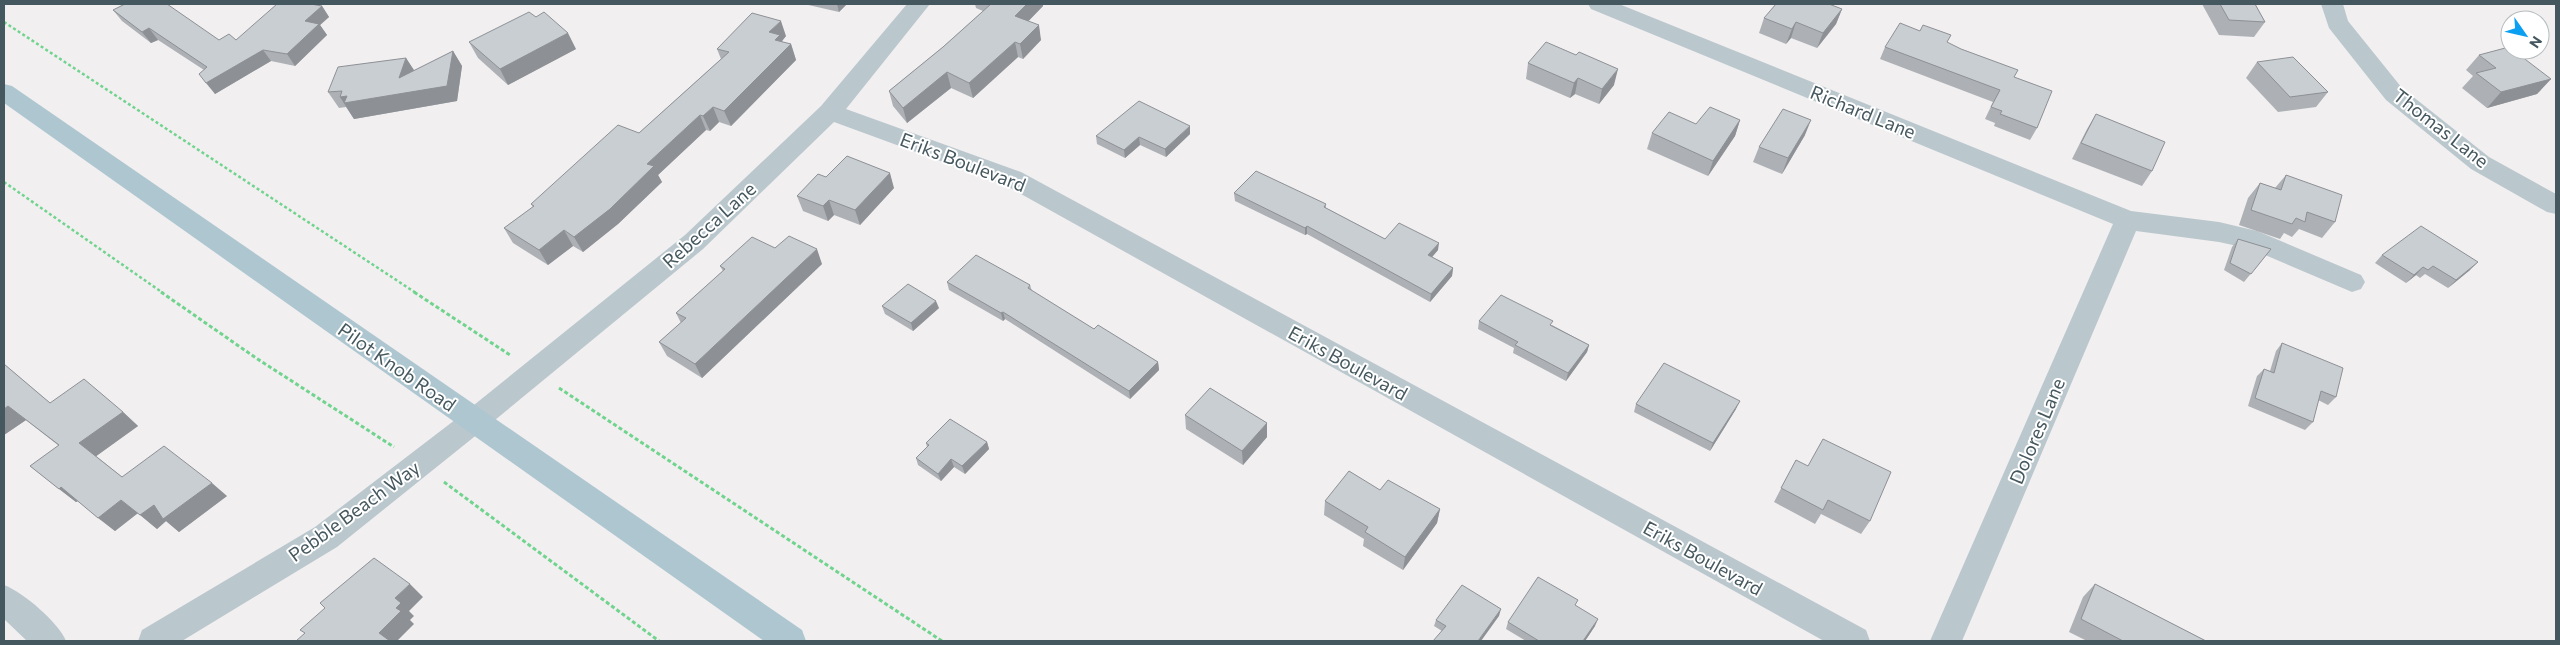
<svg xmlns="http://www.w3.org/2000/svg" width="2560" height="645" font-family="Commissioner,sans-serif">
<rect width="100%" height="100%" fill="#f2eff0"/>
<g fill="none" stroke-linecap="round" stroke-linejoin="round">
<g stroke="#70d48e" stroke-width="2.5" stroke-dasharray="3 2.5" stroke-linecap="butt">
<path d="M4 22 416 293"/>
<path d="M4 182 163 293"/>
</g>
<g stroke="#70d48e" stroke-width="3" stroke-dasharray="4 2.5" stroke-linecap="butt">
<path d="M161 292 256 358 394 447"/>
<path d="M414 292 510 355"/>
<path d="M559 388 942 641"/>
<path d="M444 482 659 641"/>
</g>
<g fill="#bac8ce" fill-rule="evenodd">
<path d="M907 4H930L846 109 1021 172 1866 630 1870 641H1824L1003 184 834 122 703 249 484 429 337 547 182 641H138L142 630 315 527 464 413 685 235 821 106Z"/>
<path d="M1588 4H1619L2131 211 2219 222 2257 231 2361 275 2365 282 2361 289 2352 292 2251 249 2219 242 2136 231 1962 641H1930L2113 224 1591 9Z"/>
<path d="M2321 4H2343L2348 21 2402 88 2489 157 2556 194V214L2547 212 2471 169 2386 100 2329 28Z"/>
<path d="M4 585C23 592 59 623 66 641H27L4 619Z"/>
</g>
<path fill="#adc6d0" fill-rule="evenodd" d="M4 84 12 86 802 630 806 641H764L4 103Z"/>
</g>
<g fill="#adb1b5">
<path d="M804 4H847L839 12Z"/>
<path d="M975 4H1043V6L1028 21 1041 40 1023 59 1018 57 973 98 951 88 907 123 893 106 889 91 943 47 983 11 976 8Z"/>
<path d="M2202 4H2255L2265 22 2254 37 2219 35Z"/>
<path d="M322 6 329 17 320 25 327 35 295 66 271 61 215 94 204 70 158 40 151 43 122 21 113 10 219 40H236Z"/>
<path d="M1842 9 1836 24 1817 48 1791 38 1786 44 1759 33 1764 18Z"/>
<path d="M786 36 782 41V42L791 44 796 60 731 126 719 122 710 131 706 130 658 175 662 182 618 224 583 252 573 246 548 265 513 243 504 228 533 207 531 204 639 133 721 59 717 49Z"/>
<path d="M469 42 576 49 508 85 478 58Z"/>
<path d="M1947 43 2014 77 2037 128 2030 140 1994 126 1995 123 1985 119 1993 102 1880 59 1885 47Z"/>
<path d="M453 51 462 66 457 101 354 119 346 107 339 108 328 92 406 58 414 71Z"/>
<path d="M2479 55 2551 79 2537 94 2487 108 2462 88 2473 76 2466 70Z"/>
<path d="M2257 62 2328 92 2316 107 2278 112 2246 78Z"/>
<path d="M1528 63 1614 85 1599 104 1575 94 1570 98 1526 79Z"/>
<path d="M2096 114 2152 171 2142 186 2072 159 2087 129Z"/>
<path d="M1740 120 1735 136 1708 176 1647 149 1652 133Z"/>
<path d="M1190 134 1166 157 1140 145 1125 158 1097 144 1096 136Z"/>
<path d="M1805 135 1782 174 1753 162 1759 147Z"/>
<path d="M2286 175 2335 222 2322 238 2299 229 2292 237 2284 233 2280 239 2239 225 2248 198 2260 183 2275 188Z"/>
<path d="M826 177 894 188 860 225 834 215 828 221 803 211 797 196Z"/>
<path d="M1234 193 1326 204V208L1385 239 1438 250 1432 257 1453 268 1452 276 1430 302 1307 234 1305 235 1235 201Z"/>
<path d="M2238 239 2271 249 2244 282 2224 270 2232 247Z"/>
<path d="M775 248 822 264 702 378 667 356 659 342 681 323 676 313 723 271 720 266Z"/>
<path d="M2382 255 2470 270 2448 288 2425 274 2420 278 2416 275 2406 283 2375 263Z"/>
<path d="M947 282 1030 285 1032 291 1094 329 1158 362 1159 370 1130 399 1005 319 1003 321 949 290Z"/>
<path d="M882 306 939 308 913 331 885 314Z"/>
<path d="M1479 321 1552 325 1589 345 1587 352 1566 381 1513 353 1514 348 1478 329Z"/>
<path d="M2282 343 2336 397 2328 405 2318 400 2313 422 2305 430 2248 406 2257 376 2264 369 2270 371 2276 351Z"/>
<path d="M4 364 50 403 123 412 138 426 96 456 122 477 227 496 179 532 166 521 157 529 138 513 115 531 78 501 76 502 30 466 59 446 26 420 4 435Z"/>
<path d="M1636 404 1736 409 1710 451 1634 412Z"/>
<path d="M1185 415 1267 437 1243 465 1186 429Z"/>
<path d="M987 442 989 449 965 474 954 467 941 481 918 465 916 458 927 447 926 443Z"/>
<path d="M1796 460 1870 521 1861 534 1821 514 1815 524 1774 502Z"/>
<path d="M1380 490 1440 509 1437 523 1403 570 1363 546 1364 539 1324 515 1325 501Z"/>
<path d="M2095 584 2206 641H2087L2069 632 2083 597Z"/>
<path d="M1576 606 1595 626 1585 641H1526L1506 629 1508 622Z"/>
<path d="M1499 616 1442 631 1434 626 1436 620Z"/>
</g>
<g fill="#8d9094">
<path d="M837 4H847L839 12Z"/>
<path d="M1027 4H1043V6L1018 32 1015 16Z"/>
<path d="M322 6 329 17 320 25 327 35 295 66 287 54 305 21Z"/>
<path d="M1842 9 1836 24 1817 48 1823 33Z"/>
<path d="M781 21 786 36 782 41 785 50 791 44 796 60 731 126 724 111 769 32Z"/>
<path d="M1796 22 1791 38 1786 44 1792 29Z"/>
<path d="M1039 25 1041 40 1023 59 1020 44Z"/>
<path d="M149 28 158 40 151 43 142 32Z"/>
<path d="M568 33 576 49 508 85 500 69Z"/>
<path d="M1015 42 1018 57 973 98 969 83Z"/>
<path d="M263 50 271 61 215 94 206 83Z"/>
<path d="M453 51 462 66 457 101 354 119 340 97 399 78 406 58 416 73Z"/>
<path d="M1618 69 1614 85 1599 104 1602 89Z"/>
<path d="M947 72 951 88 907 123 903 108Z"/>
<path d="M1578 78 1575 94 1570 98 1574 83Z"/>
<path d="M2551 79 2537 94 2487 108 2501 92Z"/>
<path d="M713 107 719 122 710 131 703 116Z"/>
<path d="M700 115 706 130 658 175 662 182 618 224 583 252 574 237 647 164Z"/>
<path d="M1740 120 1735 136 1708 176 1713 161Z"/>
<path d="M1811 120 1805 135 1782 174 1788 158Z"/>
<path d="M1190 126V134L1166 157 1165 149Z"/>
<path d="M1139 137 1140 145 1125 158 1124 150Z"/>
<path d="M890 173 894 188 860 225 855 210Z"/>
<path d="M829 200 834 215 828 221 823 206Z"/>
<path d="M1307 226V234L1305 235V228Z"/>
<path d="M564 230 573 246 548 265 539 250Z"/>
<path d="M1439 243 1438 250 1427 263 1428 255Z"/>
<path d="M817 249 822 264 702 378 695 364Z"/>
<path d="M2478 262 2470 270 2448 288 2456 280Z"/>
<path d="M2423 267 2416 275 2406 283 2414 275Z"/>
<path d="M1453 268 1452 276 1430 302 1431 294Z"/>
<path d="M936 301 939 308 913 331 911 323Z"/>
<path d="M1003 312 1005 319 1003 321 1001 313Z"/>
<path d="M1589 345 1587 352 1566 381 1568 373Z"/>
<path d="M1158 362 1159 370 1130 399 1129 391Z"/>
<path d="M1740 401 1736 409 1710 451 1713 443Z"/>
<path d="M8 406 26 420 4 435V409Z"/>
<path d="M123 412 138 426 95 457 79 443Z"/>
<path d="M1267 423V437L1243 465 1242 451Z"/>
<path d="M987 442 989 449 965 474 962 466Z"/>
<path d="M951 459 954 467 941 481 938 474Z"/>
<path d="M212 483 227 496 179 532 166 521 157 529 140 515 154 505Z"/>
<path d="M61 487 78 501 76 502 59 489Z"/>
<path d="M121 500 138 513 115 531 98 518Z"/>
<path d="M1440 509 1437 523 1403 570 1405 557Z"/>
<path d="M410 584 423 597 409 611 414 616 410 620 414 624 397 641H388L379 633 396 608 395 598Z"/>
<path d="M1501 609 1499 616 1481 641H1478Z"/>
<path d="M1598 619 1595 626 1585 641H1583Z"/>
</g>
<g fill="#c9ced3" stroke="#8d9094">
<path d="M125 4H167L219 40 229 34 236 40 277 4H311L322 6 305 21 319 24 287 54 263 50 206 83 199 74 207 67 149 28 142 32 113 10Z"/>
<path d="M991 4H1027L1015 16 1039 25 1020 44 1015 42 969 83 947 72 903 108 889 91 943 47Z"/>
<path d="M1776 4H1829L1842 9 1823 33 1796 22 1792 29 1764 18Z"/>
<path d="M2220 4H2255L2265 22 2229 20Z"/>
<path d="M529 12 536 17 544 12 568 33 500 69 469 42Z"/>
<path d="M752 13 781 21 769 32 780 35 775 40 791 44 724 111 713 107 703 116 700 115 647 164 654 166 610 209 574 237 564 230 539 250 504 228 534 206 531 204 618 125 639 133 729 52 717 49Z"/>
<path d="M1900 23 1920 31 1923 25 1951 35 1947 42 1961 49 2018 70 2014 77 2052 91 2037 128 2000 114 2002 111 1991 107 2000 90 1885 47Z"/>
<path d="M1546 42 1576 55 1579 52 1618 69 1602 89 1578 78 1574 83 1528 63Z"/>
<path d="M2509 47 2510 50H2513L2551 79 2501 92 2476 73 2496 68 2479 55Z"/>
<path d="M453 51 447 86 344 103 347 96 340 97 342 91 328 92 338 67 406 58 399 78Z"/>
<path d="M2293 57 2328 92 2290 97 2257 62Z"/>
<path d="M1139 101 1190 126 1165 149 1139 137 1124 150 1096 136Z"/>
<path d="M1710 107 1740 120 1713 161 1652 133 1669 112 1696 124Z"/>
<path d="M1783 109 1811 120 1788 158 1759 147Z"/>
<path d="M2096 114 2165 142 2152 171 2081 143Z"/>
<path d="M847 156 890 173 855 210 829 200 823 206 797 196 818 174 826 177Z"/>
<path d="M1256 171 1326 204 1324 207 1385 239 1399 223 1439 243 1428 255 1453 268 1431 294 1307 226 1305 228 1234 193Z"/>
<path d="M2286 175 2342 195 2335 222 2307 212 2305 222 2296 218 2292 224 2251 210 2260 183 2281 190Z"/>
<path d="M2421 226 2478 262 2456 280 2433 266 2428 270 2423 267 2414 275 2382 255Z"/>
<path d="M789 236 817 249 695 364 659 342 686 318 676 313 725 269 720 266 752 237 775 248Z"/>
<path d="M2238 239 2271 249 2251 274 2230 263Z"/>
<path d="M976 255 1030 285 1028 288 1094 329 1098 325 1158 362 1129 391 1003 312 1001 313 947 282Z"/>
<path d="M908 284 936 301 911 323 882 306Z"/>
<path d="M1501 295 1553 321 1550 325 1589 345 1568 373 1515 345 1518 342 1479 321Z"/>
<path d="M2282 343 2343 368 2336 397 2321 391 2313 422 2255 398 2264 369 2274 373Z"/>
<path d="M1664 363 1740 401 1713 443 1636 404Z"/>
<path d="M4 364 50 403 84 379 123 412 79 443 122 477 164 446 212 483 163 519 154 505 140 515 121 500 98 518 61 487 59 489 30 466 59 445 8 406 4 409Z"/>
<path d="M1210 388 1267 423 1242 451 1185 415Z"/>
<path d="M950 419 987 442 962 466 951 459 938 474 916 458 929 445 926 443Z"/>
<path d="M1823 439 1891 472 1870 521 1828 500 1823 510 1781 488 1796 460 1808 466Z"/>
<path d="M1349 471 1380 490 1388 480 1440 509 1405 557 1365 532 1368 527 1325 501Z"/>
<path d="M374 558 410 584 395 598 401 603 396 608 401 611 379 633 390 641H296L305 633 300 630 325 608 320 603Z"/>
<path d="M1538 577 1578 600 1575 605 1598 619 1583 641H1539L1508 622Z"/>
<path d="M2095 584 2206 641H2123L2081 619Z"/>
<path d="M1462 585 1501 609 1478 641H1433L1446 626 1436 620Z"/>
</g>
<g text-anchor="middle" stroke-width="4" stroke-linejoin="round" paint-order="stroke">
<g font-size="19" fill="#46585f" stroke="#fff">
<text transform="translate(1863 112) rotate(22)" y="7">Richard Lane</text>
<text transform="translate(2441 128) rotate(38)" y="7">Thomas Lane</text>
<text transform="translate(963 162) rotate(21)" y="7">Eriks Boulevard</text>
<text transform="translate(709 225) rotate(-42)" y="7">Rebecca Lane</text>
<text transform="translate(1348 363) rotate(29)" y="7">Eriks Boulevard</text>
<text transform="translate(397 367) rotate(35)" y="7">Pilot Knob Road</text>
<text transform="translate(2037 431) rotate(-67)" y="7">Dolores Lane</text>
<text transform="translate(354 511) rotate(-36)" y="7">Pebble Beach Way</text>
<text transform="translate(1703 558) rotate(29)" y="7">Eriks Boulevard</text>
</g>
</g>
<rect width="2560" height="645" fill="none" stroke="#46585f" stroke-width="10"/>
<g transform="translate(2525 35) rotate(124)"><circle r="24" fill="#ffffff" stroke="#b5bcbf"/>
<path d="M0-4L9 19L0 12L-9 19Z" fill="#0b9ff1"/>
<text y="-8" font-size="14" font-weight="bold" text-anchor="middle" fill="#46585f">N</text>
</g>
</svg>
